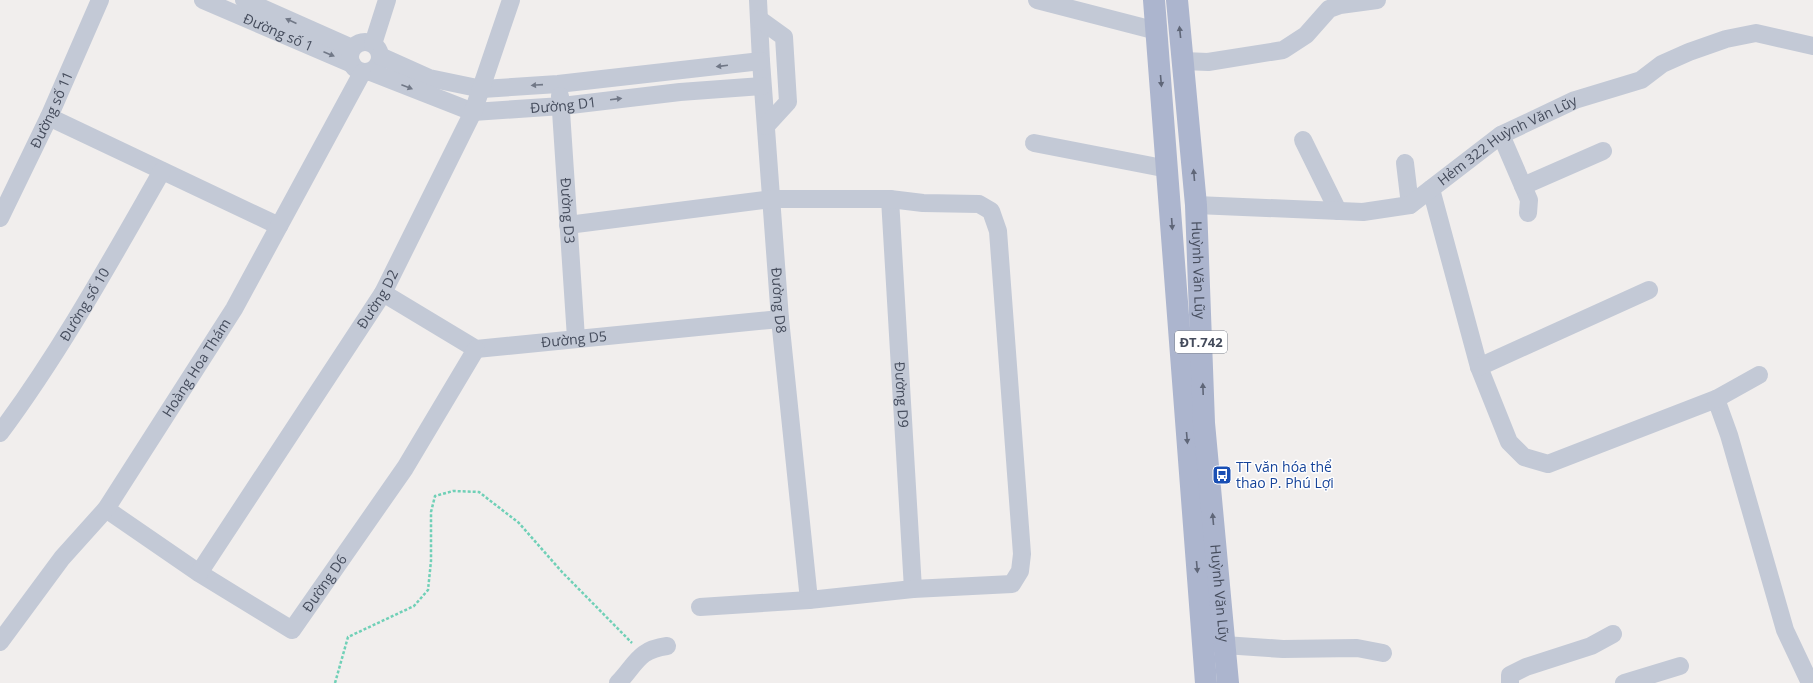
<svg xmlns="http://www.w3.org/2000/svg" width="1813" height="683" font-family="'Open Sans',sans-serif">
<rect width="100%" height="100%" fill="#f1eeed"/>
<g fill="none" stroke-linecap="round" stroke-linejoin="round">
<path stroke="#70d0b7" stroke-width="2.5" stroke-dasharray="3 2" stroke-linecap="butt" d="M335 683 348 637 414 606 428 590 431 561V512L435 496 453 491 479 492 519 523 562 572 632 643"/>
<g stroke="#c3c9d6" stroke-width="18">
<path id="s1" d="M203 0 352 64"/>
<path d="M244 0 352 48"/>
<path id="s2" d="M758 0 761 61 780 319 809 600"/>
<path d="M1037 0 1157 31"/>
<path d="M759 19 784 37 788 102 766 126"/>
<circle cx="365" cy="57" r="15"/>
<path d="M373 44 387 0"/>
<path d="M380 56 429 78 482 89 558 84 761 61"/>
<path d="M1183 61 1208 62 1283 50 1306 35 1329 9 1340 5 1377 0"/>
<path id="s3" d="M371 72 473 112 562 106 680 92 762 86"/>
<path id="s4" d="M560 96 576 338"/>
<path d="M49 117 279 226"/>
<path d="M1501 135 1529 200 1528 213"/>
<path d="M1303 140 1338 211"/>
<path d="M1034 143 1168 169"/>
<path d="M1405 163 1410 205"/>
<path d="M1523 186 1603 151"/>
<path d="M1431 189 1479 367 1509 442 1524 457 1548 464 1716 399 1729 435 1785 630 1810 683"/>
<path id="s5" d="M890 199 913 589"/>
<path id="s6" d="M1196 205 1363 212 1410 205 1501 135 1575 100 1641 80 1662 64 1689 52 1726 39 1756 33 1813 46"/>
<path id="s7" d="M0 218 49 117 100 0"/>
<path d="M568 225 772 199H890L923 203 979 204 991 211 998 231 1022 554 1020 571 1012 584 913 589 809 600 700 607"/>
<path id="s8" d="M383 293 476 349 780 319"/>
<path d="M1479 367 1649 290"/>
<path d="M1716 399 1759 375"/>
<path id="s9" d="M0 433C61 351 111 260 162 171"/>
<path id="s10" d="M106 509 199 573 292 630 405 468 476 349"/>
<path id="s11" d="M199 573 383 293 473 112 511 0"/>
<path id="s12" d="M0 642 62 558 106 509 234 309 362 73"/>
<path d="M1224 645 1283 649 1357 648 1383 653"/>
<path d="M618 683C637 663 638 650 667 646"/>
<path d="M1510 683V675L1526 667 1591 646 1613 634"/>
<path d="M1624 683 1680 666"/>
</g>
<g stroke="#acb5ce" stroke-width="22">
<path d="M1154 0C1173 227 1188 455 1206 683"/>
<path id="s13" d="M1177 0 1196 205 1204 423 1228 683"/>
</g>
</g>
<defs><path id="oneway-solid" d="M-6-.8H1V-3.2L6.5 0L1 3.2V.8H-6Z"/></defs>
<g fill="#717887">
<use href="#oneway-solid" transform="translate(291 21) rotate(-156)"/>
<use href="#oneway-solid" transform="translate(329 54) rotate(23)"/>
<use href="#oneway-solid" transform="translate(722 66) rotate(173)"/>
<use href="#oneway-solid" transform="translate(537 85) rotate(176)"/>
<use href="#oneway-solid" transform="translate(407 87) rotate(21)"/>
<use href="#oneway-solid" transform="translate(616 99) rotate(-7)"/>
</g>
<g fill="#5f6678">
<use href="#oneway-solid" transform="translate(1180 32) rotate(-96)"/>
<use href="#oneway-solid" transform="translate(1161 81) rotate(85)"/>
<use href="#oneway-solid" transform="translate(1194 175) rotate(-95)"/>
<use href="#oneway-solid" transform="translate(1172 224) rotate(86)"/>
<use href="#oneway-solid" transform="translate(1203 389) rotate(-92)"/>
<use href="#oneway-solid" transform="translate(1187 438) rotate(85)"/>
<use href="#oneway-solid" transform="translate(1213 519) rotate(-95)"/>
<use href="#oneway-solid" transform="translate(1197 567) rotate(85)"/>
</g>
<defs>
<g id="bus-square" transform="scale(1)"><rect x="-9" y="-9" width="18" height="18" rx="4" fill="#1a4fb4" stroke="#fff"/><path d="M-5-6H5V4H4V6H2V4H-2V6H-4V4H-5ZM-3.5-4V0h7V-4ZM-3.5 1.2v1.5H-2V1.2ZM2 1.2v1.5H3.5V1.2Z" fill="#fff"/></g>
</defs>
<g fill-rule="evenodd">
<use href="#bus-square" x="1222" y="475"/>
</g>
<g text-anchor="middle" stroke-width="3" stroke-linejoin="round" paint-order="stroke">
<rect fill="#fff" stroke="#7d828d" stroke-width="1" x="1175" y="331" width="52" height="22" rx="3"/>
<g font-size="13" font-weight="bold" fill="#454c5c">
<text x="1201" y="347">ĐT.742</text>
</g>
<g font-size="14" fill="#454c5c" stroke="#fff">
<text dy="5" stroke="none"><textPath href="#s1" startOffset="82">Đường số 1</textPath></text>
<text dy="5" stroke="none"><textPath href="#s3" startOffset="200">Đường D1</textPath></text>
<text dy="5" stroke="none"><textPath href="#s7" startOffset="120">Đường số 11</textPath></text>
<text dy="5" stroke="none"><textPath href="#s6" startOffset="332">Hẻm 322 Huỳnh Văn Lũy</textPath></text>
<text dy="5" stroke="none"><textPath href="#s4" startOffset="115">Đường D3</textPath></text>
<text dy="5" stroke="none"><textPath href="#s13" startOffset="271">Huỳnh Văn Lũy</textPath></text>
<text dy="5" stroke="none"><textPath href="#s11" startOffset="327">Đường D2</textPath></text>
<text dy="5" stroke="none"><textPath href="#s2" startOffset="301">Đường D8</textPath></text>
<text dy="5" stroke="none"><textPath href="#s9" startOffset="154">Đường số 10</textPath></text>
<text dy="5" stroke="none"><textPath href="#s8" startOffset="207">Đường D5</textPath></text>
<text dy="5" stroke="none"><textPath href="#s12" startOffset="338">Hoàng Hoa Thám</textPath></text>
<text dy="5" stroke="none"><textPath href="#s5" startOffset="196">Đường D9</textPath></text>
<text dy="5" stroke="none"><textPath href="#s10" startOffset="279">Đường D6</textPath></text>
<text dy="5" stroke="none"><textPath href="#s13" startOffset="595">Huỳnh Văn Lũy</textPath></text>
</g>
<g font-size="14" fill="#164399" stroke="#fff" text-anchor="start">
<text x="1236" y="472">TT văn hóa thể<tspan x="1236" dy="16">thao P. Phú Lợi</tspan></text>
</g>
</g>
</svg>
